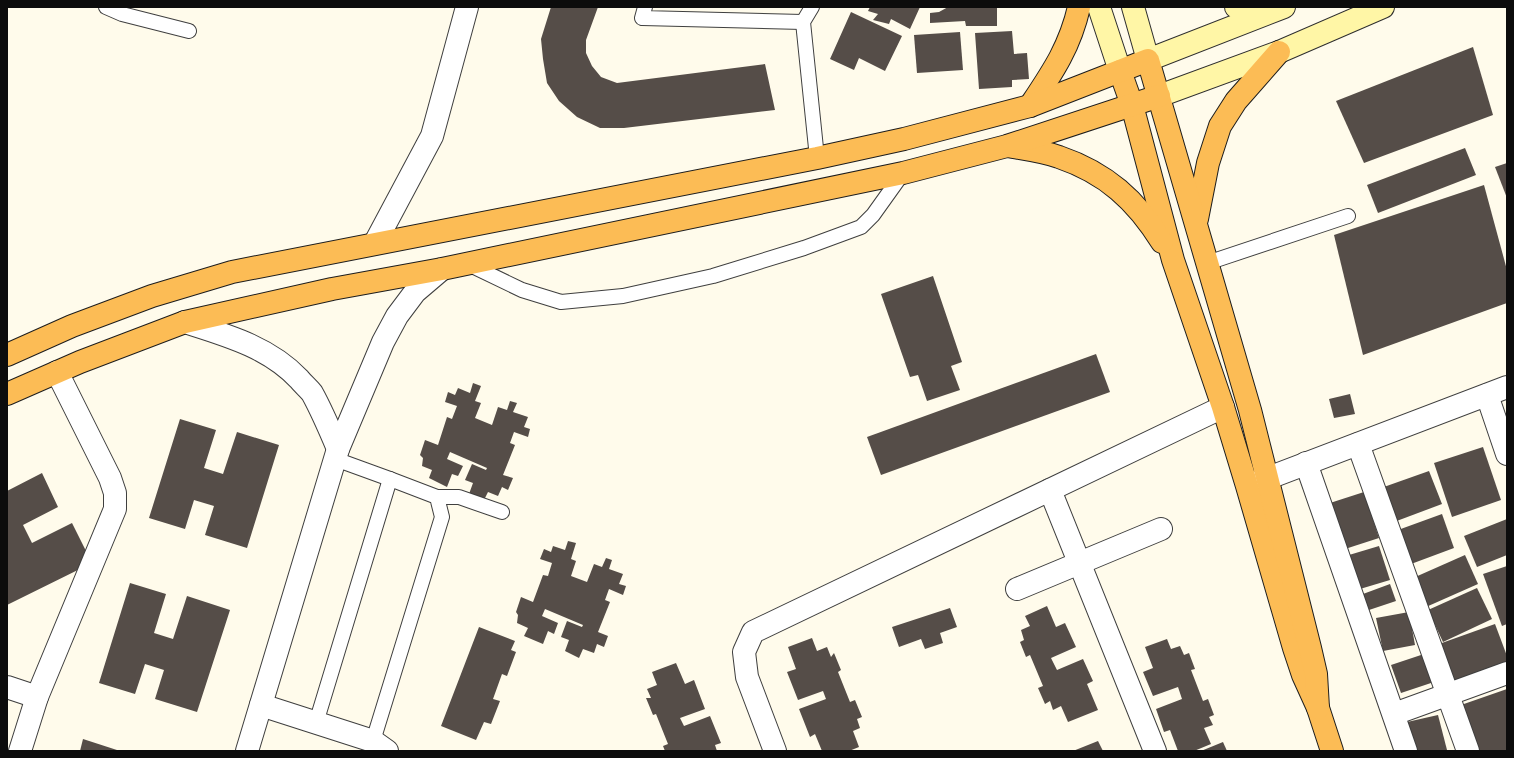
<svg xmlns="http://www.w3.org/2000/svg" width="1514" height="758" font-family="'Zilla Slab',serif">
<rect width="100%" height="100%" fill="#fffbeb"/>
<g fill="#554d48">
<path d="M551 7H598L586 40V53L592 66 601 77 617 83 765 64 775 110 624 128H600L577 117 559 101 547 83 543 59 541 39Z"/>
<path d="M870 7H920L910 29 891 19 889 24 873 20 878 14 868 11Z"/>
<path d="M948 7H997V26H966L965 21 930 23V13L939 12Z"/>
<path d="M851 12 902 36 885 71 859 58 854 70 830 59Z"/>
<path d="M1012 31 1014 54 1027 53 1029 79 1012 80V87L979 89 975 33Z"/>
<path d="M960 32 963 70 917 73 914 35Z"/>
<path d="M1473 47 1493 115 1364 163 1336 101Z"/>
<path d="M1465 148 1476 175 1378 213 1367 185Z"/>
<path d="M1507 163V198L1495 167Z"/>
<path d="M1484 185 1507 270V303L1363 355 1334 235Z"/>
<path d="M933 276 962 362 951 366 960 390 927 401 918 375 910 377 881 294Z"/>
<path d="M1096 354 1110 392 881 475 867 437Z"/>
<path d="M473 383 481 386 475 401 481 403 475 418 492 425 498 407 507 410 510 401 517 403 513 412 528 417 524 427 530 429 528 437 514 432 510 443 515 445 503 475 513 478 508 490 502 487 498 496 488 492 484 500 469 494 473 483 465 480 472 464 486 470 487 468 450 452 447 459 463 466 458 476 452 474 447 487 429 478 432 470 422 466 423 458 420 455 425 440 438 445 447 417 452 419 457 406 445 402 448 392 455 395 458 388 470 393Z"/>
<path d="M1350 394 1355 414 1334 418 1329 399Z"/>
<path d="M180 419 216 430 204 468 223 474 237 432 279 445 247 548 205 535 214 506 194 500 185 529 149 518Z"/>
<path d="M1483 447 1501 500 1452 517 1434 463Z"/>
<path d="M1429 471 1442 504 1394 522 1381 488Z"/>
<path d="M42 473 58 507 23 525 32 543 72 523 92 563 7 605V491Z"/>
<path d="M1364 492 1379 538 1345 549 1330 503Z"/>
<path d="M1442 514 1454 548 1411 564 1398 530Z"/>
<path d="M1507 519V555L1477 567 1464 536Z"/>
<path d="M568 541 576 543 571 559 576 561 571 576 587 582 594 564 602 567 606 558 612 560 609 569 623 574 619 584 626 586 623 595 609 589 605 600 610 602 598 632 608 636 604 647 597 644 594 653 583 649 579 658 565 651 569 640 561 637 567 621 582 627 583 625 545 609 542 616 558 623 554 634 548 631 543 644 524 636 528 628 517 623 518 615 516 612 521 597 533 602 543 575 548 576 552 563 540 559 544 549 551 552 553 546 565 550Z"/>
<path d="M1379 546 1390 580 1360 589 1349 555Z"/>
<path d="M1465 555 1478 584 1426 607 1413 578Z"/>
<path d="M1507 566V624L1502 626 1483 574Z"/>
<path d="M130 583 166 594 154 633 173 639 187 596 230 610 197 712 155 699 164 670 145 664 135 694 99 683Z"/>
<path d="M1390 584 1396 601 1369 610 1363 594Z"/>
<path d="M1477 588 1492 619 1443 642 1428 610Z"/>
<path d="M1047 606 1056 627 1065 623 1076 647 1051 658 1057 670 1083 659 1093 681 1087 684 1098 710 1068 722 1061 706 1053 710 1050 701 1045 704 1038 688 1043 686 1030 655 1026 657 1020 642 1024 640 1021 630 1030 626 1025 616Z"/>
<path d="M950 608 957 627 940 633 943 643 925 649 921 639 899 647 892 627Z"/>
<path d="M1409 612 1415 645 1383 651 1376 618Z"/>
<path d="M1495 624 1507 656V666L1454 685 1439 644Z"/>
<path d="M479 627 515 641 511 650 516 652 507 676 502 674 493 699 500 701 491 724 484 722 476 740 441 726Z"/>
<path d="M812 638 817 651 827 647 831 657 834 653 841 670 838 672 850 702 855 700 862 717 857 719 860 728 853 731 859 747 849 751H822L815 734 810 737 799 709 826 699 823 691 798 700 787 672 796 669 788 647Z"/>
<path d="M1167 639 1171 649 1180 646 1184 655 1189 653 1195 669 1191 670 1203 701 1208 699 1214 715 1209 717 1213 725 1204 728 1211 744 1194 751H1178L1170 730 1164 732 1156 709 1182 699 1178 687 1153 696 1143 672 1153 668 1145 647Z"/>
<path d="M1424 654 1434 682 1401 693 1391 665Z"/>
<path d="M676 663 685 684 694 680 705 709 680 718 684 726 710 716 721 743 715 745 717 751H665L663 746 668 744 656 714 653 715 646 698H651L647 689 657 685 652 672Z"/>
<path d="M1507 689V751H1477L1461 705Z"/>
<path d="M1438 715 1447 750 1415 751 1407 722Z"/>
<path d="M83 739 120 751H80Z"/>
<path d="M1098 741 1103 751H1073Z"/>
<path d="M1223 742 1227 751H1201Z"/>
</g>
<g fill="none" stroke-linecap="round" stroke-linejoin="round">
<g stroke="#3f3f3f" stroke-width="16">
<g id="service">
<path d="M106 7 122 14 189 31"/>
<path d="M645 7 642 18 803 22"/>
<path d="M812 7 803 22 817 158"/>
<path d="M1207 263 1348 216"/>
<path d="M468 264 522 290 561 302 623 296 713 276 804 248 861 227 873 215 903 173"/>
<path d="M335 459 390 479 437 497 442 517 373 741"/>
<path d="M437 497H459L502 512"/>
<path d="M316 723 390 479"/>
</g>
</g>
<g stroke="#3f3f3f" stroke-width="24">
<g id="minor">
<path d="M375 243 432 136 467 7"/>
<path d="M185 322C226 335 269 347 299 379 303 384 308 388 312 393 322 411 330 430 338 449"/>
<path d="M1487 395 1507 454"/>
<path d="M1358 444 1468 751"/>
<path d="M1306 463 1406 751"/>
<path d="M1250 485 1507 387"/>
<path d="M1050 490 1155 751"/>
<path d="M1017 589 1161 529"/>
<path d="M7 687 37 697"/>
<path d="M261 705 373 741 387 751"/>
<path d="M1394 714 1507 673"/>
<path d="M20 751 37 697 115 509V493L110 478 57 372"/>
<path d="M247 751 338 449 383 342 397 316 415 292 442 269"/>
<path d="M775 751 747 677 744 652 753 632 1223 407"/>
</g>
</g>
<g stroke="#2e2e2e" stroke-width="24">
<g id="secondary">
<path d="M1099 7 1120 71"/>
<path d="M1133 7 1148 60 1284 7"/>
<path d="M1236 7 1251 9 1269 8"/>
<path d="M1159 96 1279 52 1383 7"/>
</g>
</g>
<g stroke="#1d1d1d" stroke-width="24">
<g id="trunk">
<path d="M1120 71 1132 105 1173 260 1223 407 1247 486 1294 648 1303 675 1318 708 1332 751"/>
<path d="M1030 106C1052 73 1070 47 1079 7"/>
<path d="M1008 146C1024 149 1043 151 1059 157 1106 173 1136 200 1162 242"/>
<path d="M1197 219 1208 163 1220 126 1236 101 1279 52"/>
<path d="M7 355 72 326 152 296 232 272 817 158 904 139 1030 106 1148 60 1250 410 1310 648 1316 674 1318 708"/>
<path d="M7 394 80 362 185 322 332 289 442 269 903 173 1007 146 1159 96"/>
</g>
</g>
<use href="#service" stroke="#fff" stroke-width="14"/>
<use href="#minor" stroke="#fff" stroke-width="22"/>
<use href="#secondary" stroke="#fff6a6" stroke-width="22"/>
<use href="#trunk" stroke="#fcbc55" stroke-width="22"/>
</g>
<rect width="1514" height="758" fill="none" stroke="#0c0c0c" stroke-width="16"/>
</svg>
